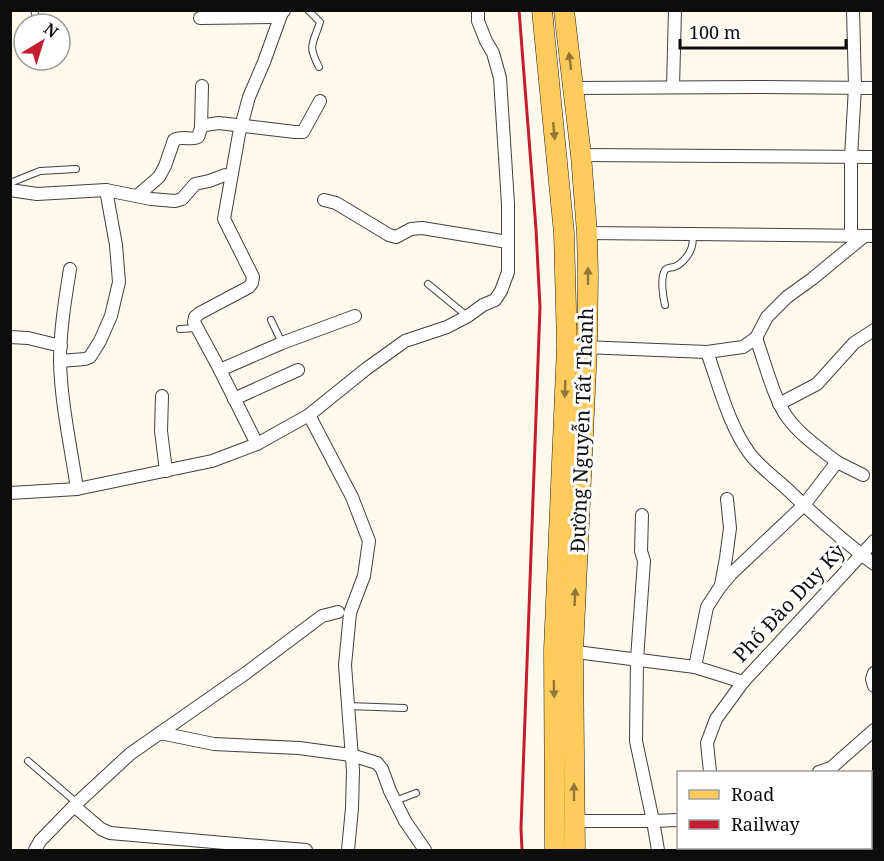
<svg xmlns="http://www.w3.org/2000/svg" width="884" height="861" font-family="'Noto Serif',serif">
<rect width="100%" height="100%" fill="#fffaec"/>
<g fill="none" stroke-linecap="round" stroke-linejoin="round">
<g stroke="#404040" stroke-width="8">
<g id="lane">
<path d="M34 10 38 24"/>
<path d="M308 10 320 22C313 45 307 44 319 67"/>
<path d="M10 183 40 171 76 169"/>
<path d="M428 284 467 316"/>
<path d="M665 305C663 297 660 278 665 270 668 267 670 268 674 267 680 265 689 256 691 249 693 245 693 239 693 234"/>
<path d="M271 320 282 343"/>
<path d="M180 329 197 328"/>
<path d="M348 706 404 708"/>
<path d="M28 761 77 803"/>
<path d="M395 801 416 793"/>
</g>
</g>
<g stroke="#404040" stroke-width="14">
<g id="street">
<path d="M200 18 275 17 284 11"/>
<path d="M673 87 675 10"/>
<path d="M573 88 758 87 874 88"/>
<path d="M201 128 202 86"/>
<path d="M581 155 874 157"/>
<path d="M10 190 37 194 106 190 151 199 175 201 182 199 195 184 209 181 225 175"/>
<path d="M137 196 159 177 165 166 174 140C183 135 191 141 198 137L201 128 205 125 219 123 295 132H303L320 101"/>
<path d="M324 200 336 203 389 235 396 237 411 229 422 228 508 242"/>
<path d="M587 233 874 236"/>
<path d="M851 236V157L855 87 853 10"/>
<path d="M70 269C65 300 60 331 60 361 61 404 71 447 77 489"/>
<path d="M10 337 28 338 61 346"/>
<path d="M583 347 707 352 743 347 756 338 767 317 787 297 812 279 863 237"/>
<path d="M707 352C719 385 729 426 750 454 760 467 774 477 787 489 814 515 843 541 874 564"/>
<path d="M60 361 85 359 90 357 100 341 111 316 119 282 116 245 106 190"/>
<path d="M220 370 282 343 355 316"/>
<path d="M162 396 161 431 166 471"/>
<path d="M234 399 298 370"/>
<path d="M779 404 817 384 854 343 874 330"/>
<path d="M309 415 352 497 369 541 364 576 350 613 345 665 353 771 352 808 348 850"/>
<path d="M257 444 220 370 194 322 195 317 200 313 249 287 252 283 253 277 224 219 239 134 249 97 264 62 281 15"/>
<path d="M837 462 863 475"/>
<path d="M10 493 77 489 212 461 257 444 309 415 366 369 405 341 447 327 468 316 483 305 495 300 501 291 508 272V204L500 78 493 53 486 41 478 21V10"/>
<path d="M642 515 641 551 644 561 637 659 636 741 653 821 658 850"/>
<path d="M721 585 726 558 730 528 727 499"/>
<path d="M568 651 695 667 743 682 874 541"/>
<path d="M695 667 707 607 720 587 731 574 804 505 837 462C819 448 800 435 787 417 774 399 764 360 756 338"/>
<path d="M874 673 872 679 874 686"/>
<path d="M160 733 214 744 299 748 351 755 377 763 382 769 390 791 405 821 425 850"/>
<path d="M710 772 707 743 716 719 743 682"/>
<path d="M819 772 831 768 874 730"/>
<path d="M74 806 101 829 110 833 306 850"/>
<path d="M574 821H653L678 820"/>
<path d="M714 848V850"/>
<path d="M35 850 40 841 77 803 130 754 246 673 322 616 338 612"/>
</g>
</g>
<g stroke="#1e1e1e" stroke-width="21">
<g id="primary">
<path d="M542 10 564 233 567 346 554 650 555 850"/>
<path d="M564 10 581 155 587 233 588 275 587 347 573 652 575 850"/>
</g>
</g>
<use href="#lane" stroke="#fff" stroke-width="6"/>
<use href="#street" stroke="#fff" stroke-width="12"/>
<use href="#primary" stroke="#ffcb5c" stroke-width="20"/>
<path stroke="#c51c31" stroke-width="3" d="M519 10 536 229 540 307 521 828 522 850"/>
</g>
<defs><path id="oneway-solid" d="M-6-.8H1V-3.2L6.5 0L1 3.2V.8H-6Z" transform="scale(1.5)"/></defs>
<g fill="#927638">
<use href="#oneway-solid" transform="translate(570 61) rotate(-97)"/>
<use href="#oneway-solid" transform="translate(554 131) rotate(84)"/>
<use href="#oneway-solid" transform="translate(588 276) rotate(-90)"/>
<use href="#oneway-solid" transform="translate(565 389) rotate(92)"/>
<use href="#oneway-solid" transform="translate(575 597) rotate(-87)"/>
<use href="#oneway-solid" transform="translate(554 689) rotate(89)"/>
<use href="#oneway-solid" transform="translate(574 792) rotate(-90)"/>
</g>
<g text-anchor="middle" stroke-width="6" stroke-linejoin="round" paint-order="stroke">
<g font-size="20" fill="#0d0d0d" stroke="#fff">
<text transform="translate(582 430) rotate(-88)" y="7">Đường Nguyễn Tất Thành</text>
<text transform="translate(789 603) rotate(-47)" y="7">Phố Đào Duy Kỳ</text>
</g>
</g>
<rect width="884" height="861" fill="none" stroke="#0d0d0d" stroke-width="24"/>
<rect x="677" y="771" width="195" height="78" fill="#ffffff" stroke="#9e9e9e" stroke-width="1.5"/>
<rect x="689" y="790" width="30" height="9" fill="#ffcb5c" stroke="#9e9e9e" stroke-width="1.5"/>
<text x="731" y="801" font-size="18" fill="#0d0d0d">Road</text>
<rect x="689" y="820" width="30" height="9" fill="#c51c31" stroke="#9e9e9e" stroke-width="1.5"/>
<text x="731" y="831" font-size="18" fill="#0d0d0d">Railway</text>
<g transform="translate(42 42) rotate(38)"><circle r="28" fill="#ffffff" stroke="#9e9e9e" stroke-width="1.5"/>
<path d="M0-4.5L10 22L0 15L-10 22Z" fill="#c51c31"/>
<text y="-9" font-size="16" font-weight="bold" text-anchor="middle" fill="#0d0d0d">N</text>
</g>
<path d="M680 39v9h166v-9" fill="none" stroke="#0d0d0d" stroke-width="3"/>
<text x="689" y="39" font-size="18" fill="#0d0d0d" stroke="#ffffff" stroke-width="4.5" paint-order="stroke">100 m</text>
</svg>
